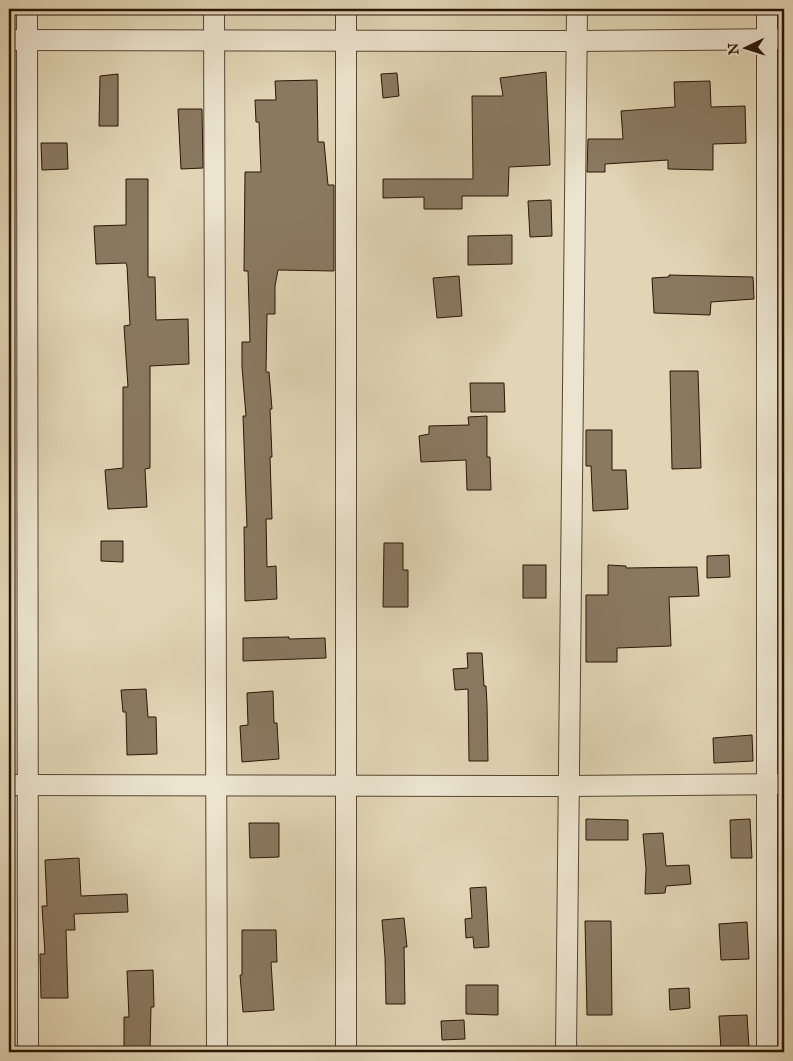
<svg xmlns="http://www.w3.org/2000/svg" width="793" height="1061" font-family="'IM FELL Great Primer',serif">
<rect width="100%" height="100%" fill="#e1d5b5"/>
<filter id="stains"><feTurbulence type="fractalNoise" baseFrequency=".004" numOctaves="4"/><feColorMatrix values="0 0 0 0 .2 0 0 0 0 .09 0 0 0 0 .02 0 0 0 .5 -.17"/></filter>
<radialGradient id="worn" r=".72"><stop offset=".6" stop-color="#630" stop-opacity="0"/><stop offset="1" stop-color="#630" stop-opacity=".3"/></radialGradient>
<g fill="#8a7961" stroke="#2b1506">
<path d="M546 72 550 165 509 167 508 196H462V209H424V197L383 198V179H473L472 96H503L500 78Z"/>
<path d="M397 73 399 96 383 98 381 74Z"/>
<path d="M118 74V126H99L100 76Z"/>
<path d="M317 80 318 142H324L328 185H334V271L278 270 275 286V314H267L266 372H269L272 409H270L272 457H270L272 519H266L267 567 276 566 277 599 245 601 244 527H247L243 416H246L242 367V342H250L248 271H244L245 172H261L259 122H256L255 100H276L275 81Z"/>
<path d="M710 81 711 107 745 106 746 143 713 144V170L668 169V160L605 164V172H587L588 139H623L621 111 675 107 674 82Z"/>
<path d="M178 109H202L203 168 181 169Z"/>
<path d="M41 143H67L68 169 42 170Z"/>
<path d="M126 179H148V277H155L156 320 188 319 189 364 150 366V468L145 469 147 507 108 509 105 470 123 468V387H128L124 326 130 325 127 266 126 263 96 264 94 226 126 225Z"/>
<path d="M551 200 552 236 530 237 528 201Z"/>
<path d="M512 235V264L468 265V236Z"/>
<path d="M669 275 753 277 754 299 711 302 710 315 654 313 652 278 669 277Z"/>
<path d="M459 276 462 316 437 318 433 278Z"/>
<path d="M670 371H698L701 468 672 469Z"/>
<path d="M470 383H504L505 412H471Z"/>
<path d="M487 416V457H490L491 490H467L466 460 421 462 419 436 429 434V426L469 425 468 417Z"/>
<path d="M586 430H612V470H626L628 509 593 511 591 466H586Z"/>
<path d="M101 541H123V562L101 561Z"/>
<path d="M384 543H403V570H408V607H383Z"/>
<path d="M729 555 730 577 707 578V556Z"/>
<rect x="523" y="565" width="23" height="33"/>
<path d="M608 565 626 566V568L697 567 699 596 669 597 671 646 617 648V662H586V595H608Z"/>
<path d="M289 637V639L325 638 326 658 243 661V638Z"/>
<path d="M467 653H482L484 686H486L487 704 488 761H469L468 689 455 690 453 669 468 668Z"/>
<path d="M146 689 148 717H156L157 754 127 755 126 712H123L121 690Z"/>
<path d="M273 691 274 723H277L279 759 242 762 240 726 248 725 247 693Z"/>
<path d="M752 735 753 761 714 763 713 738Z"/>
<path d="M586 819 628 820V840H586Z"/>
<path d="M750 819 752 858H731L730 820Z"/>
<path d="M249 823H279V857L250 858Z"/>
<path d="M663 833 666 866 689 865 691 884 666 886 665 893 645 894 646 869 643 834Z"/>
<path d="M79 858 81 896 127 894 128 912 74 914 75 930H66L68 998H41L40 954H45L42 906H47L45 860Z"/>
<path d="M486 887 489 947 474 948 473 937 466 938 465 919 472 918 470 888Z"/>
<path d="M404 918 407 947H404L405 1004H386L385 957 382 920Z"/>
<path d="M585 921H611L612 1015H587Z"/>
<path d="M747 922 749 959 721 960 719 924Z"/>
<path d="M242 930H276L277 962H271L274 1010 243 1012 240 975H242Z"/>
<path d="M153 970 154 1007H151L150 1052H124V1017H129L127 971Z"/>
<path d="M466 985H498V1015L466 1014Z"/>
<path d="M689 988 690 1008 670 1010 669 989Z"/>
<path d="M747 1015 749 1048 721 1050 719 1016Z"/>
<path d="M464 1020 465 1039 442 1040 441 1021Z"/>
</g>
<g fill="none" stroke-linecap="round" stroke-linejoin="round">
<g stroke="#584532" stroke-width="22">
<g id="street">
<path d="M27 9 28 1052"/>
<path d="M214 9 217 1052"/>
<path d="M346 9V1052"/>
<path d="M767 9V1052"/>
<path d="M9 40 577 41 784 39"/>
<path d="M9 785 567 786 784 784"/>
<path d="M566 1052 577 9"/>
</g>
</g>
<use href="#street" stroke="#ece4cf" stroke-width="20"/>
</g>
<rect width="793" height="1061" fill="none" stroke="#e1d5b5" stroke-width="30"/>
<rect x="10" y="10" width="773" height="1041" fill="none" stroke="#2b1506" stroke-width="2.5"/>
<rect x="15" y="15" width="763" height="1031" fill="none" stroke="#2b1506"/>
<g transform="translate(746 48) rotate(266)" stroke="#ece4cf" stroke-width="4" paint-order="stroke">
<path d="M0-4L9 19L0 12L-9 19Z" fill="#2b1506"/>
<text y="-8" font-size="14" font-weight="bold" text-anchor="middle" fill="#2b1506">N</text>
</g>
<rect width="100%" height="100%" filter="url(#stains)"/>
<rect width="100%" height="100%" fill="url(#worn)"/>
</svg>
